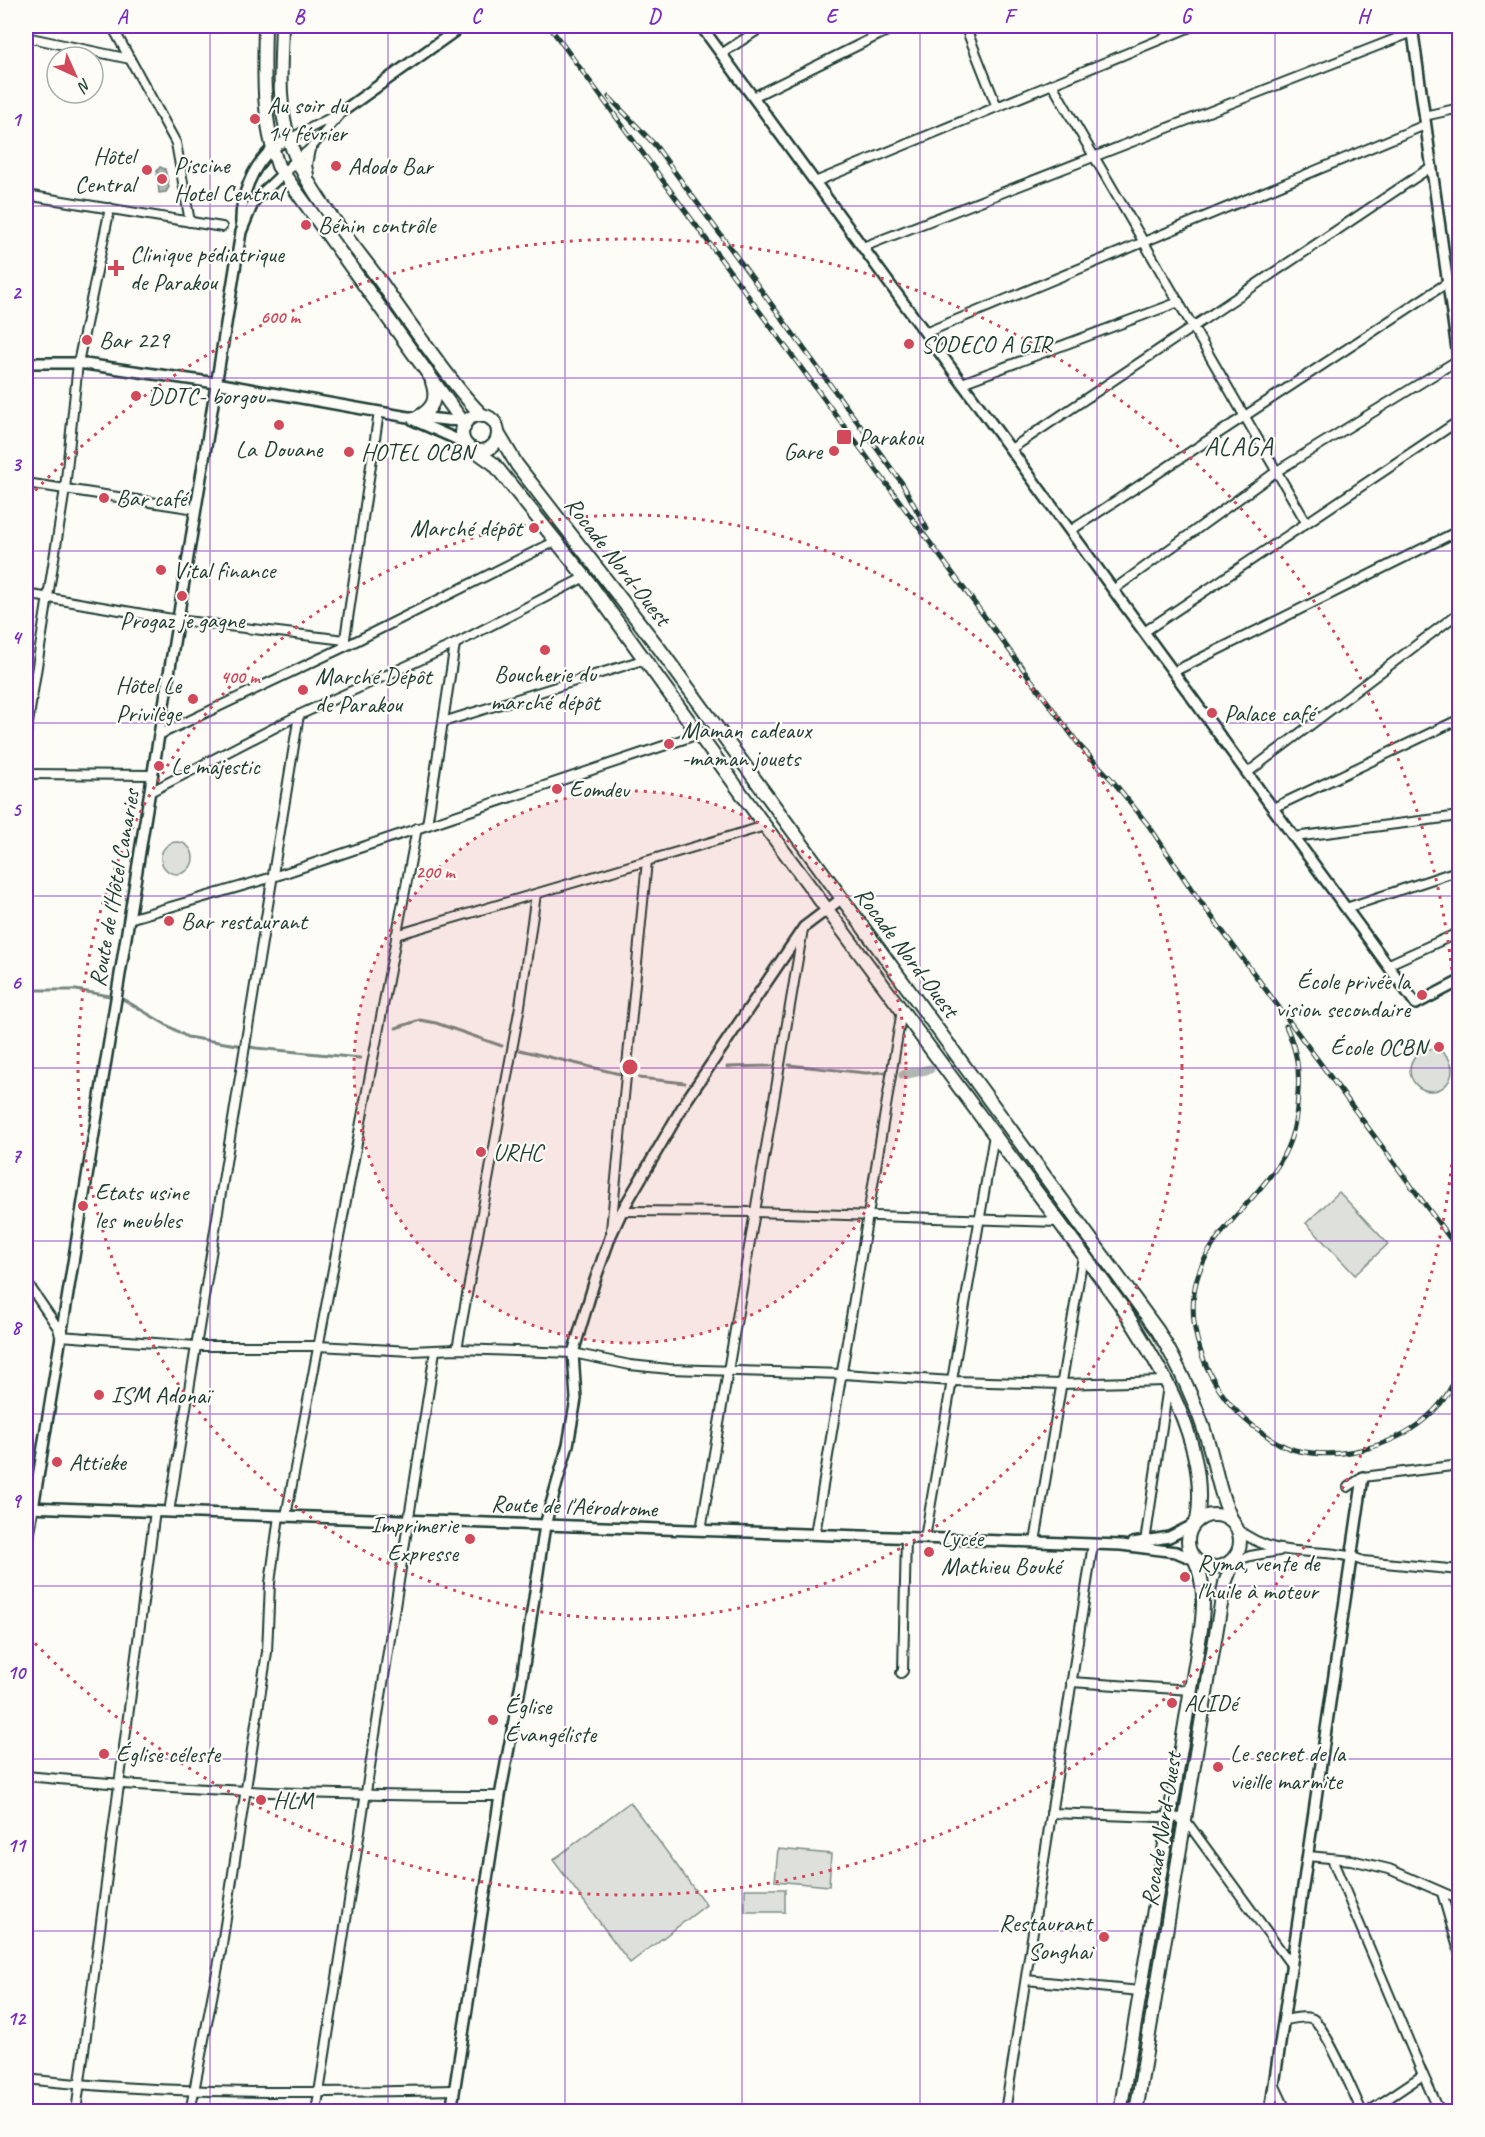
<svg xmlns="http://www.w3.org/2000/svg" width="1485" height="2137" font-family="Caveat,sans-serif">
<defs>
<pattern id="water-ripples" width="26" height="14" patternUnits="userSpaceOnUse" patternTransform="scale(1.5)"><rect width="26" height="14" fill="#aeb8b1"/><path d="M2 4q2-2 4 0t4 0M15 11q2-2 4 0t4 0" fill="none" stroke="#8d9791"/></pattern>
</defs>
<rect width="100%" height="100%" fill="#fdfcf7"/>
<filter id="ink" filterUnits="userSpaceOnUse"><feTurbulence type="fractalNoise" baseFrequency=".0167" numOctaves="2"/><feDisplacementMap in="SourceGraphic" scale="12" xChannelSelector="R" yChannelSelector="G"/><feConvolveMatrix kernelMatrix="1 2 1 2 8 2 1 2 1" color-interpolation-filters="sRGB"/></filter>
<g filter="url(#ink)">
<g fill="#dde0db" stroke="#7e8e88" stroke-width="1.5">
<circle cx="177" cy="858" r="16"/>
<circle cx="1431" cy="1070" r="21"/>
<path d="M1339 1192 1388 1244 1355 1275 1306 1223Z"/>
<path d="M630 1802 706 1905 630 1963 553 1860Z"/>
<path d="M778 1849 831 1854 829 1886 775 1881Z"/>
<rect x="745" y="1889" width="40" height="23"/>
</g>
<path fill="url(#water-ripples)" stroke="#75877f" stroke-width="1.5" d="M160 167 165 169 169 187 166 192 159 193 157 171Z"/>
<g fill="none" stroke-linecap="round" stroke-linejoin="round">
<g stroke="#75877f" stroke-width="3">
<path d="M26 990H76L121 998 187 1037 256 1048 360 1058"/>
<path d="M396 1028 420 1020 436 1023 502 1046"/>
<path d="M520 1050 624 1075"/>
<path d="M789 1065 866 1073 887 1072"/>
<path d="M727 1067 772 1066"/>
<path d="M639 1078 685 1083"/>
</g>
<path stroke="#aeb8b1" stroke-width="9" d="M903 1075 930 1069"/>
<g stroke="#1f3d34" stroke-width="12">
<g id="minor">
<path d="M112 26 176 143 190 222"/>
<path d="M965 26 997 107"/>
<path d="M26 37 130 59"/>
<path d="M721 54 764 26"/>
<path d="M1052 84 1306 522"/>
<path d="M753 97 897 26"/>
<path d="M1424 116 1460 108"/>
<path d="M289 139 334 116"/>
<path d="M297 160 310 149 343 111"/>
<path d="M309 175 307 165 310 149"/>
<path d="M815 182 1193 26"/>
<path d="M26 195 222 227"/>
<path d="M863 247 1413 32"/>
<path d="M925 333 1425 125"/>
<path d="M962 383 1179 302"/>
<path d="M1011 449 1431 167"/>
<path d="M26 483 196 509"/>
<path d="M1070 531 1447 283"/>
<path d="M1113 590 1277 471 1458 360"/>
<path d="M26 594 178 620 345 640"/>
<path d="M1144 632 1460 420"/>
<path d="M344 645 379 412"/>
<path d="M1173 672 1460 530"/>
<path d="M443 722 646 659"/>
<path d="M159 735 344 647 556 541"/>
<path d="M26 736 65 489 78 363 110 208"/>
<path d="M1247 773 1460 612"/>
<path d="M26 774 152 775"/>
<path d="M150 792 299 715 455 644 585 577"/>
<path d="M1273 808 1460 719"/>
<path d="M427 825 455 644"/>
<path d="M1294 837 1460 816"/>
<path d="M1346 908 1460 870"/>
<path d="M129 919 273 877 699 734"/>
<path d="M396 935 765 826"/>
<path d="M1387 965 1460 932"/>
<path d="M622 1211 755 1212 1058 1222"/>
<path d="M611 1230 647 861"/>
<path d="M26 1281 58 1328 60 1336 196 1346H318L411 1351 457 1349 573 1353 630 1365 669 1369 843 1374 953 1381 1062 1384 1165 1381"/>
<path d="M457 1349 520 1006 536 894"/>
<path d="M1348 1487 1363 1477 1460 1465"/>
<path d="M169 1512 299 715"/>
<path d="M286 1516 417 828"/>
<path d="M1237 1529C1282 1564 1318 1543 1363 1561L1460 1570"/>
<path d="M701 1530 803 929"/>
<path d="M815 1534 902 1010"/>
<path d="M925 1538 994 1135"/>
<path d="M1035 1542 1083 1256"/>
<path d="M1145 1542 1168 1386"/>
<path d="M1233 1562 1250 1556 1279 1551"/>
<path d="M901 1673 903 1671 906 1538"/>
<path d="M1071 1682 1191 1690"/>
<path d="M26 1776C183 1791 341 1796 500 1796"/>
<path d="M1051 1813 1184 1818 1292 1966"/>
<path d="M1308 1856 1351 1860 1389 1869 1460 1900"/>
<path d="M1332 1859 1423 2075 1440 2112"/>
<path d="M1442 1893 1460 1955"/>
<path d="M1026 1980 1140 1991"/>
<path d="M1284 2020C1292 2019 1306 2015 1313 2019 1326 2028 1354 2094 1362 2112"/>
<path d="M26 2079C168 2095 311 2093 454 2090"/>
<path d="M1275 2086 1287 2112"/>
<path d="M76 2112 155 1511"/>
<path d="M190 2112 221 1951 267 1652 270 1583 279 1516"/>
<path d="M316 2112 435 1351"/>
<path d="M1005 2112 1093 1544"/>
<path d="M1368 2112 1423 2075"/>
</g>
</g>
<g stroke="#1f3d34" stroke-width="14">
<g id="tertiary">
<path d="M701 26 1416 1004 1460 981"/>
<path d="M1412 26 1460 371"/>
<path d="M343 111 462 26"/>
<path d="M241 224C240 197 252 167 272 149 277 145 283 142 289 139"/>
<path d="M26 363H78L216 383 408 417C428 416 448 423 469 420"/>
<path d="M413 420 465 443"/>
<path d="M26 1507 1121 1545 1176 1552 1195 1560"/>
<path d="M1133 1543 1169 1537 1193 1525"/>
<path d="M26 1551 241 232 254 201 297 160"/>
<path d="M451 2112 500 1796 523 1672 545 1525 568 1445 576 1399 573 1353 594 1283 611 1235 622 1211 686 1101 804 927 841 899"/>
<path d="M1270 2112 1363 1477"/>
</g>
</g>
<g stroke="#1f3d34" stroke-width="16">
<g id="primary">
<path d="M265 26C264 72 262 121 278 166L460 418 464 428"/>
<path d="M282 26C281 64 277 102 289 139 303 187 353 244 383 285 400 310 418 335 436 359 451 379 465 399 483 416"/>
<circle cx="480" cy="433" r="18"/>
<path d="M418 417C433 409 438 399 432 382"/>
<path d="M498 433 517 465 659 648 1158 1331C1179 1366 1196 1403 1208 1442 1216 1469 1220 1497 1233 1522"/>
<path d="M473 449 494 464 585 577 765 826 1120 1304C1160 1365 1210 1446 1197 1521"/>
<circle cx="1214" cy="1541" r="26"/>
<path d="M1120 2112 1201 1629C1204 1605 1205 1583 1195 1560"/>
<path d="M1136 2112 1220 1610 1225 1583 1236 1555"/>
</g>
</g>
<use href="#minor" stroke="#fdfcf7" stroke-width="8"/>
<use href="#tertiary" stroke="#fdfcf7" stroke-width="9"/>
<use href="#primary" stroke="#fdfcf7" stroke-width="12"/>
<g stroke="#1f3d34" stroke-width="5">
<g id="rail">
<path d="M549 26 1080 746 1112 780 1149 826 1192 890 1452 1241 1460 1257"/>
<path d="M609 97 655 145 902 483 927 529"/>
<path d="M1286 1026C1296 1049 1300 1068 1298 1092 1297 1120 1293 1141 1278 1165 1250 1208 1201 1239 1194 1293 1188 1347 1218 1404 1263 1433 1272 1440 1284 1447 1295 1450 1345 1462 1406 1444 1440 1404 1449 1394 1454 1381 1460 1369"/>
</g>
</g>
<use href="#rail" stroke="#fdfcf7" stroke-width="3" stroke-dasharray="9" stroke-linecap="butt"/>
</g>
</g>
<path fill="none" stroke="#7b2cbf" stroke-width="1.5" stroke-opacity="0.55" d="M210 26V2112M388 26V2112M565 26V2112M742 26V2112M920 26V2112M1097 26V2112M1275 26V2112M26 206H1460M26 378H1460M26 551H1460M26 723H1460M26 896H1460M26 1068H1460M26 1241H1460M26 1414H1460M26 1586H1460M26 1759H1460M26 1931H1460"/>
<circle cx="630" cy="1067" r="276" fill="#d1495b" fill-opacity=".12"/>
<g fill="none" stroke="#d1495b" stroke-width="3" stroke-dasharray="3 6">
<circle cx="630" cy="1067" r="276"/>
<circle cx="630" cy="1067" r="552"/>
<path d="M29 497A828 828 0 1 1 29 1637"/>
</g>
<g fill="#d1495b" stroke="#fdfcf7" stroke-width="2">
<circle cx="255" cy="119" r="6"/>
<circle cx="336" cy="166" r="6"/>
<circle cx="147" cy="170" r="6"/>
<circle cx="162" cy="179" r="6"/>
<circle cx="306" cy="225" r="6"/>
<path d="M113 259h6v6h6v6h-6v6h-6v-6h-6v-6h6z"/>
<circle cx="87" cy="340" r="6"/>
<circle cx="909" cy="344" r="6"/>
<circle cx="136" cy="396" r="6"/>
<circle cx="279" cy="425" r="6"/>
<rect x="836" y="429" width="16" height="16" rx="3"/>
<circle cx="834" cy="451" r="6"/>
<circle cx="349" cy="452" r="6"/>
<circle cx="104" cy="498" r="6"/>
<circle cx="534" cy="528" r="6"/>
<circle cx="161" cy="570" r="6"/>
<circle cx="182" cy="596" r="6"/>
<circle cx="545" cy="650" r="6"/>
<circle cx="303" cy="690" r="6"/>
<circle cx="193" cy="699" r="6"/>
<circle cx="1212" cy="713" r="6"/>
<circle cx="669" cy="744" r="6"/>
<circle cx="159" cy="766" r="6"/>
<circle cx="557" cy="789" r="6"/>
<circle cx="169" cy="921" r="6"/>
<circle cx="1422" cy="995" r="6"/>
<circle cx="1439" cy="1047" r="6"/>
<circle cx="481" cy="1152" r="6"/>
<circle cx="83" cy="1206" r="6"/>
<circle cx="99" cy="1395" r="6"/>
<circle cx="57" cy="1462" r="6"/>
<circle cx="470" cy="1539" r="6"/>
<circle cx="929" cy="1552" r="6"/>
<circle cx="1185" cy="1577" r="6"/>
<circle cx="1172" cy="1703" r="6"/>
<circle cx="493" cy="1720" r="6"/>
<circle cx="104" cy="1754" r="6"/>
<circle cx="1218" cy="1767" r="6"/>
<circle cx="261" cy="1800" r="6"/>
<circle cx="1104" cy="1937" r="6"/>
</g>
<g text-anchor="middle" stroke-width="4.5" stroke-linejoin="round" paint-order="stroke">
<g font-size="24" fill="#1f3d34" stroke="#fdfcf7" text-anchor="start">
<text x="267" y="113">Au soir du<tspan x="267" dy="28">14 février</tspan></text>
<text x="135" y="164" text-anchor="end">Hôtel<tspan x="135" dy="28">Central</tspan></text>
<text x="174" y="173">Piscine<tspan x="174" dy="28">Hotel Central</tspan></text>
<text x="348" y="174">Adodo Bar</text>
<text x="318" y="233">Bénin contrôle</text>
<text x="130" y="262">Clinique pédiatrique<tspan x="130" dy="28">de Parakou</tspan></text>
<text x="99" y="348">Bar 229</text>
<text x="921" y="352">SODECO A GIR</text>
<text x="148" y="404">DDTC- borgou</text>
<text x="858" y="445">Parakou</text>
<text x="279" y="457" text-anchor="middle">La Douane</text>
<text x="822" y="459" text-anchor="end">Gare</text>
<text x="361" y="460">HOTEL OCBN</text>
<text x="116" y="506">Bar café</text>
<text x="522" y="536" text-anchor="end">Marché dépôt</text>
<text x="173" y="578">Vital finance</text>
<text x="182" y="628" text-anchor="middle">Progaz je gagne</text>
<text x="545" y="682" text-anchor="middle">Boucherie du<tspan x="545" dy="28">marché dépôt</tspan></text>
<text x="315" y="684">Marché Dépôt<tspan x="315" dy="28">de Parakou</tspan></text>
<text x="181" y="693" text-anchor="end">Hôtel Le<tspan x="181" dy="28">Privilège</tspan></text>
<text x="1224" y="721">Palace café</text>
<text x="681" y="738">Maman cadeaux<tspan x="681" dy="28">-maman jouets</tspan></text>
<text x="171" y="774">Le majestic</text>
<text x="569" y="797">Eomdev</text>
<text x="181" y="929">Bar restaurant</text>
<text x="1410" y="989" text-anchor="end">École privée la<tspan x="1410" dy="28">vision secondaire</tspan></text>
<text x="1427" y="1055" text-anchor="end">École OCBN</text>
<text x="493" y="1160">URHC</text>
<text x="95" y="1200">Etats usine<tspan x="95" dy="28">les meubles</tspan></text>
<text x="111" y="1403">ISM Adonaï</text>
<text x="69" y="1470">Attieke</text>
<text x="458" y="1533" text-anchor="end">Imprimerie<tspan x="458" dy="28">Expresse</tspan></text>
<text x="941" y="1546">Lycée<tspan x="941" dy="28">Mathieu Bouké</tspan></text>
<text x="1197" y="1571">Ryma, vente de<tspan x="1197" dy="28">l'huile à moteur</tspan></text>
<text x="1184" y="1711">ALIDé</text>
<text x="505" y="1714">Église<tspan x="505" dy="28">Évangéliste</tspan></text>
<text x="1230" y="1761">Le secret de la<tspan x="1230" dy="28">vieille marmite</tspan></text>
<text x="116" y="1762">Église céleste</text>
<text x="273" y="1808">HLM</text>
<text x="1092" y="1931" text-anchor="end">Restaurant<tspan x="1092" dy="28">Songhai</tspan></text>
</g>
<g font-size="24" fill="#1f3d34" stroke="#fdfcf7">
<text transform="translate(618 561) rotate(52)" y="8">Rocade Nord-Ouest</text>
<text transform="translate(114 888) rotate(-80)" y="8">Route de l'Hôtel Canaries</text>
<text transform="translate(907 952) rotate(53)" y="8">Rocade Nord-Ouest</text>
<text transform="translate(574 1506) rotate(2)" y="8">Route de l'Aérodrome</text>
<text transform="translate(1161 1829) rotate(-81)" y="8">Rocade Nord-Ouest</text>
</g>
<g font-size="26" letter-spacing="1.5" fill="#1f3d34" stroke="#fdfcf7">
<text x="1239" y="455">ALAGA</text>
</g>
</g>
<circle cx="630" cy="1067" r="9" fill="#d1495b" stroke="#fdfcf7" stroke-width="3"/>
<g font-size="18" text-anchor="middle" font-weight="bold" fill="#d1495b" stroke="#fdfcf7" stroke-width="4.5" stroke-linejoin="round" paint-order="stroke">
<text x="280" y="323">600 m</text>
<text x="240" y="683">400 m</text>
<text x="435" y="878">200 m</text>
</g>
<rect width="1485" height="2137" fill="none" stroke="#fdfcf7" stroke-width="66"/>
<g transform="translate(75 75) rotate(135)"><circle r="28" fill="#fdfcf7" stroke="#a4b0a9" stroke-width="1.5"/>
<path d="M0-4.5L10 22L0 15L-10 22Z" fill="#d1495b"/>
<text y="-9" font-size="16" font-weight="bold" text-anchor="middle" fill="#1f3d34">N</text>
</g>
<rect x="33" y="33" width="1419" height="2071" fill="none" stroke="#7b2cbf" stroke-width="2"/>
<g font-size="20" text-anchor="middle" font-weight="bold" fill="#7b2cbf">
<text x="122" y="23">A</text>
<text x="299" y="23">B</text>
<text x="476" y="23">C</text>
<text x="654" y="23">D</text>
<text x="831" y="23">E</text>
<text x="1009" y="23">F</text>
<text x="1186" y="23">G</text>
<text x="1363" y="23">H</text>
<text x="16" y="126">1</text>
<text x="16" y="299">2</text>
<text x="16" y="471">3</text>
<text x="16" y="644">4</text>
<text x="16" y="816">5</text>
<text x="16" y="989">6</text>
<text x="16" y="1162">7</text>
<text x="16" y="1334">8</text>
<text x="16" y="1507">9</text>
<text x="16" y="1679">10</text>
<text x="16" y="1852">11</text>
<text x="16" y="2025">12</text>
</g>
</svg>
